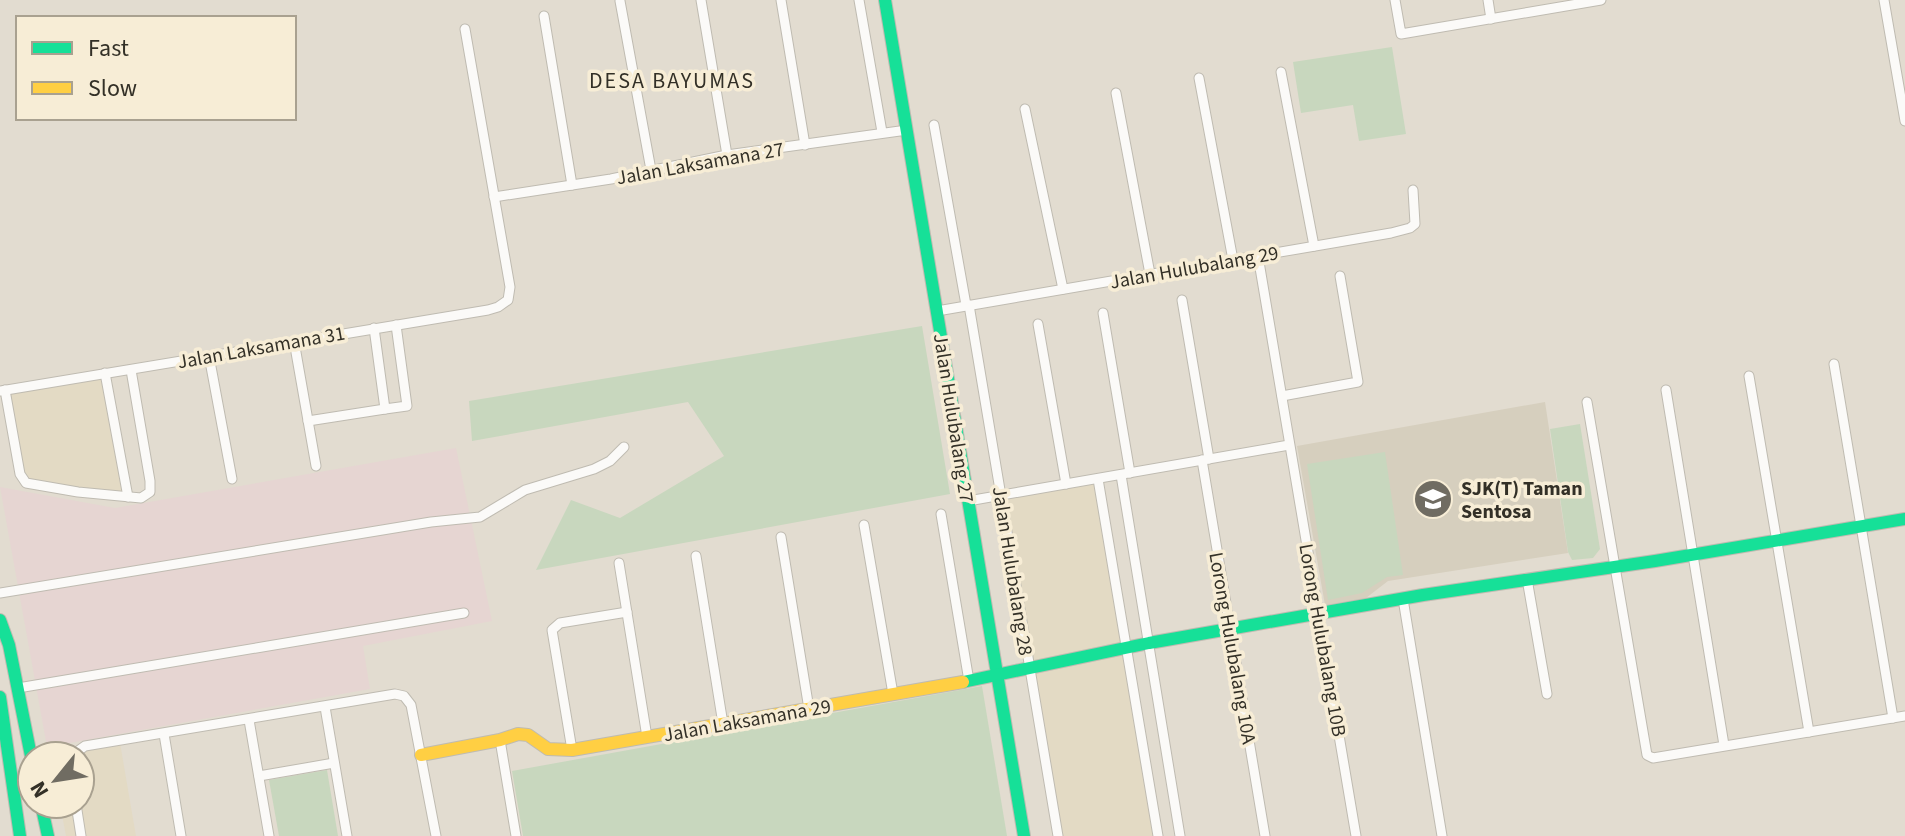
<svg xmlns="http://www.w3.org/2000/svg" width="1905" height="836" font-family="'Source Sans 3',sans-serif">
<rect width="100%" height="100%" fill="#e2dcd0"/>
<g fill="#e3dac4">
<path d="M103 377 122 493 28 480 23 474 9 393Z"/>
<path d="M1095 483 1154 836H1062L1005 499Z"/>
<path d="M120 743 136 836H66L60 804H80V756H51V753Z"/>
</g>
<path fill="#e6d5d2" d="M456 448 492 621 363 646 370 689 47 747 0 487 115 508Z"/>
<path fill="#d6cfbe" d="M1545 402 1568 553 1388 581 1366 598 1325 605 1297 446Z"/>
<g fill="#c8d7be">
<path d="M1392 47 1406 134 1359 141 1353 105 1301 113 1293 62Z"/>
<path d="M922 326 950 494 536 570 571 500 620 518 724 456 688 402 472 441 469 401Z"/>
<path d="M1580 424 1600 549 1593 558 1572 560 1568 552 1550 429Z"/>
<path d="M1385 452 1403 575 1387 577 1362 593 1328 600 1307 464Z"/>
<path d="M982 686 1007 836H523L512 771Z"/>
<path d="M327 770 338 836H279L269 780Z"/>
</g>
<g fill="none" stroke-linecap="round" stroke-linejoin="round">
<g stroke="#bfbbb1" stroke-width="11">
<g id="street">
<path d="M701 0 727 155"/>
<path d="M781 0 805 145"/>
<path d="M859 0 882 132"/>
<path d="M1395 0 1401 34 1601 0"/>
<path d="M1488 0 1491 19"/>
<path d="M1884 0 1905 121"/>
<path d="M620 1 651 170"/>
<path d="M544 16 572 185"/>
<path d="M1281 72 1314 246"/>
<path d="M1199 78 1233 260"/>
<path d="M1116 93 1150 274"/>
<path d="M1025 109 1063 289"/>
<path d="M934 125 966 305"/>
<path d="M494 197 611 179 727 155 907 130"/>
<path d="M1258 256 1356 836"/>
<path d="M1182 300 1209 459"/>
<path d="M969 305 1058 836"/>
<path d="M937 311 1391 233 1410 228 1415 224 1413 190"/>
<path d="M1103 313 1130 473"/>
<path d="M1038 324 1066 484"/>
<path d="M374 328 385 409 407 406 396 325"/>
<path d="M294 341 316 466"/>
<path d="M209 356 232 479"/>
<path d="M1834 364 1893 718"/>
<path d="M105 373 128 497"/>
<path d="M1749 376 1809 732"/>
<path d="M5 390 20 474 26 483 78 492 141 498 150 492V481L131 370"/>
<path d="M1666 390 1724 745"/>
<path d="M0 391 488 310 498 307 508 300 510 287 465 29"/>
<path d="M1282 396 1358 382 1340 276"/>
<path d="M1587 402 1647 755 1653 758 1905 716"/>
<path d="M308 421 385 409"/>
<path d="M1202 460 1265 836"/>
<path d="M1121 475 1180 836"/>
<path d="M1098 479 1158 836"/>
<path d="M968 501 1289 445"/>
<path d="M941 514 969 681"/>
<path d="M864 525 893 694"/>
<path d="M781 537 809 709"/>
<path d="M696 556 723 724"/>
<path d="M619 563 647 737"/>
<path d="M1527 579 1547 694"/>
<path d="M0 593 431 522 480 517 525 490 594 469 610 461 624 447"/>
<path d="M1403 599 1442 836"/>
<path d="M18 688 464 613"/>
<path d="M325 707 347 836"/>
<path d="M249 720 269 836"/>
<path d="M164 734 181 836"/>
<path d="M500 740 516 836"/>
<path d="M572 750 552 630 560 623 627 612"/>
<path d="M71 756 85 746 395 694 404 696 411 705 436 836"/>
<path d="M259 776 334 763"/>
<path d="M76 804 81 836"/>
</g>
</g>
<g stroke="#bfbbb1" stroke-width="14">
<g id="fast">
<path d="M885 0 1024 836"/>
<path d="M0 620 9 645 32 761"/>
<path d="M963 682 1149 643 1423 595 1655 561 1905 519"/>
<path d="M0 697 20 836"/>
<path d="M41 804 48 836"/>
</g>
</g>
<g stroke="#bfbbb1" stroke-width="14">
<path id="slow" d="M421 755 500 740 518 734 528 735 548 749 572 750 963 682"/>
</g>
<use href="#street" stroke="#fbfaf8" stroke-width="9"/>
<use href="#fast" stroke="#16e098" stroke-width="12"/>
<use href="#slow" stroke="#ffcf43" stroke-width="12"/>
</g>
<defs>
<g id="school-disc" transform="scale(2)"><circle r="9.5" fill="#706c62" stroke="#f7edd6"/><path d="M0-5L7-2L0 1L-7-2ZM-4 1L0 2.5L4 1V4Q0 6-4 4Z" fill="#fff"/></g>
</defs>
<g fill-rule="evenodd">
<use href="#school-disc" x="1433" y="499"/>
</g>
<g text-anchor="middle" stroke-width="7" stroke-linejoin="round" paint-order="stroke">
<g font-size="20" fill="#333027" stroke="#f7edd6">
<text transform="translate(700 163) rotate(-10)" y="7">Jalan Laksamana 27</text>
<text transform="translate(1194 267) rotate(-10)" y="7">Jalan Hulubalang 29</text>
<text transform="translate(261 347) rotate(-10)" y="7">Jalan Laksamana 31</text>
<text transform="translate(954 418) rotate(81)" y="7">Jalan Hulubalang 27</text>
<text transform="translate(1013 571) rotate(81)" y="7">Jalan Hulubalang 28</text>
<text transform="translate(1323 640) rotate(80)" y="7">Lorong Hulubalang 10B</text>
<text transform="translate(1233 648) rotate(80)" y="7">Lorong Hulubalang 10A</text>
<text transform="translate(747 720) rotate(-10)" y="7">Jalan Laksamana 29</text>
</g>
<g font-size="20" font-weight="bold" fill="#333027" stroke="#f7edd6" text-anchor="start">
<text x="1461" y="495">SJK(T) Taman<tspan x="1461" dy="23">Sentosa</tspan></text>
</g>
<g font-size="22" letter-spacing="2" fill="#333027" stroke="#f7edd6">
<text x="672" y="88">DESA BAYUMAS</text>
</g>
</g>
<rect x="16" y="16" width="280" height="104" fill="#f7edd6" stroke="#a9a190" stroke-width="2"/>
<rect x="32" y="42" width="40" height="12" fill="#16e098" stroke="#a9a190" stroke-width="2"/>
<text x="88" y="56" font-size="24" fill="#333027">Fast</text>
<rect x="32" y="82" width="40" height="12" fill="#ffcf43" stroke="#a9a190" stroke-width="2"/>
<text x="88" y="96" font-size="24" fill="#333027">Slow</text>
<g transform="translate(56 780) rotate(240)"><circle r="38" fill="#f7edd6" stroke="#a9a190" stroke-width="2"/>
<path d="M0-6L14 30L0 20L-14 30Z" fill="#706c62"/>
<text y="-12" font-size="22" font-weight="bold" text-anchor="middle" fill="#333027">N</text>
</g>
</svg>
